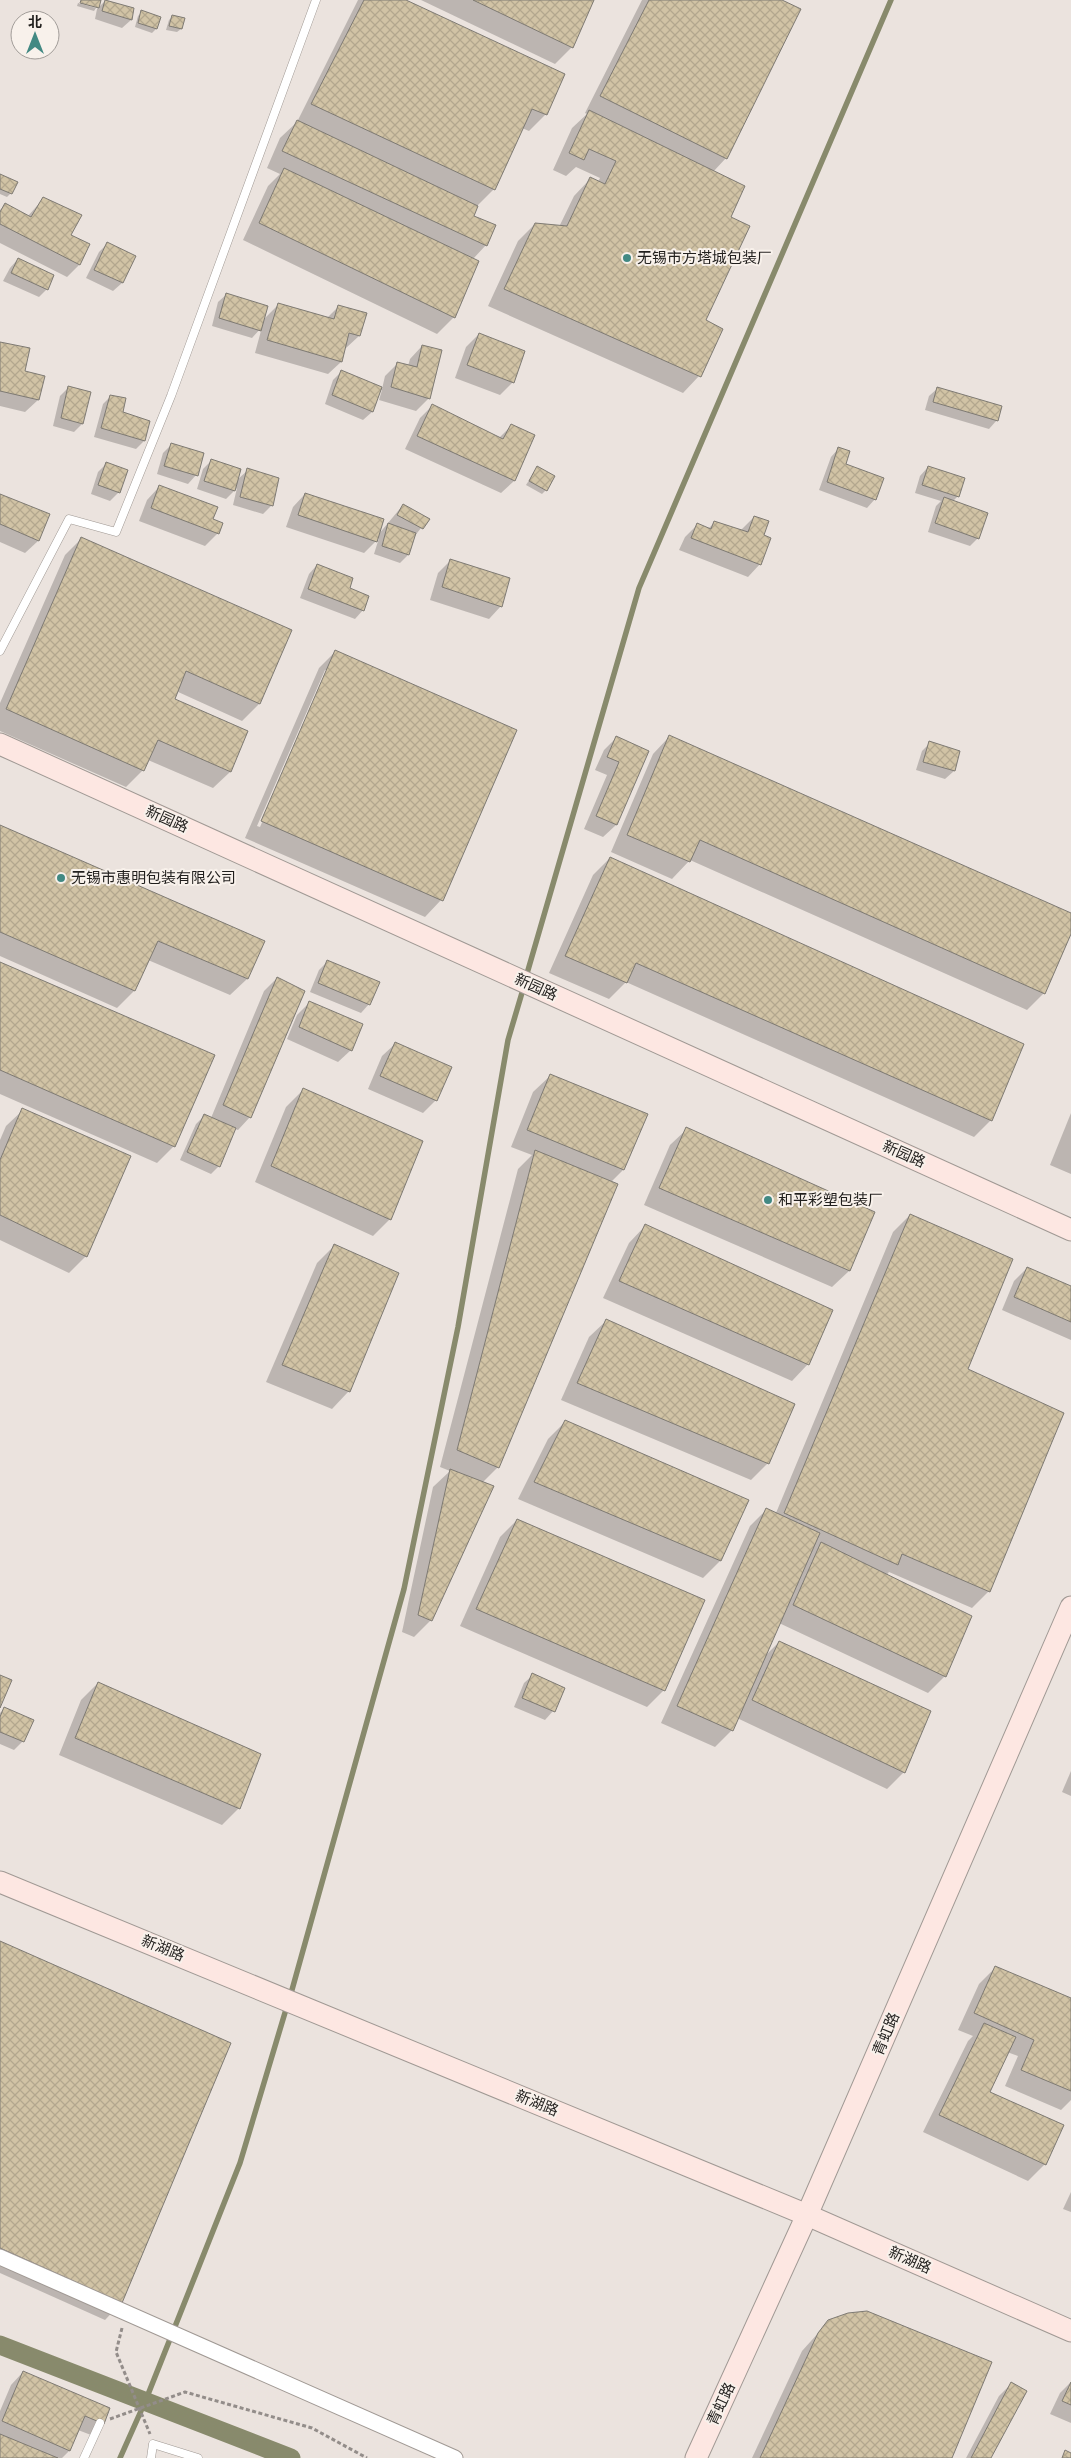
<svg xmlns="http://www.w3.org/2000/svg" width="1071" height="2458" font-family="Figtree,'Noto Sans SC',sans-serif">
<defs>
<pattern id="building-cross-hatch" width="8" height="8" patternUnits="userSpaceOnUse" patternTransform="scale(1.25)"><rect width="8" height="8" fill="#d1c3a5"/><path d="M0 0l8 8M0 8l8-8" fill="none" stroke="#b3a78e"/></pattern>
</defs>
<rect width="100%" height="100%" fill="#ebe3de"/>
<g fill="#0003" fill-rule="evenodd">
<path d="M358 0H403L546 114 529 131 522 128 494 189 477 206 473 216 486 245 473 259 454 317 437 334 243 240 268 186 280 174 267 168 280 138 297 122Z"/>
<path d="M421 0H593L572 47 555 64Z"/>
<path d="M642 0H779L726 158 713 172 729 217 704 321 721 329 699 376 683 393 488 306 518 241 535 224 559 227 574 196 590 179 598 182 600 178 576 167 566 176 553 170 572 128 587 114 585 113Z"/>
<path d="M105 1 133 9 131 20 122 28 95 19 97 9Z"/>
<path d="M78 3 96 8 94 11 77 6Z"/>
<path d="M142 12 159 18 156 29 152 33 135 27 138 16Z"/>
<path d="M173 16 181 29 177 32 166 30 169 20Z"/>
<path d="M0 175 11 193 7 197 0 194Z"/>
<path d="M44 198 69 235 89 245 79 265 67 277 0 243V210L5 205 28 216Z"/>
<path d="M107 244 134 256 122 283 113 291 86 278 99 252Z"/>
<path d="M18 259 47 289 39 297 3 281 10 268Z"/>
<path d="M227 294 263 320 278 305 327 318 338 307 359 336 346 348H344L341 362 328 374 255 353 262 327 252 338 212 326 218 302Z"/>
<path d="M479 334 513 382 500 395 455 378 466 347Z"/>
<path d="M0 343 23 372 43 377 38 400 25 412 0 406Z"/>
<path d="M422 346 429 398 416 411 379 400 382 390 380 389 372 412 363 420 325 404 333 380 341 372 382 389 385 376 398 363 408 366 410 359Z"/>
<path d="M69 387 90 393 82 424 74 432 53 426 60 396Z"/>
<path d="M938 388 997 420 989 429 925 410 929 396Z"/>
<path d="M111 396 122 413 149 422 144 441 136 449 94 437 103 404Z"/>
<path d="M432 406 499 438 511 426 534 435 514 481 501 493 405 449 420 418Z"/>
<path d="M172 444 196 475 188 484 157 474 163 453Z"/>
<path d="M839 448 844 465 875 499 867 508 819 490 831 457Z"/>
<path d="M211 461 237 480 248 470 277 479 271 506 263 514 233 505 237 488 226 499 197 489 203 469Z"/>
<path d="M106 464 119 492 110 501 91 494 98 472Z"/>
<path d="M928 467 958 496 953 501 978 538 970 546 928 532 936 506 941 501 915 493 920 476Z"/>
<path d="M537 468 546 490 542 494 526 485Z"/>
<path d="M159 487 221 524 217 534 205 546 139 521 147 500Z"/>
<path d="M305 494 378 535 403 505 428 519 414 537 408 555 400 563 374 554 379 538 364 553 286 527 293 507Z"/>
<path d="M0 495 38 541 25 553 0 542Z"/>
<path d="M754 517 763 536 760 564 748 577 679 550 685 537 697 525 708 529 715 522 741 530Z"/>
<path d="M82 538 290 630 259 704 242 721 176 691 173 699 247 731 230 772 213 788 148 760 143 770 126 787 0 731V703L65 555Z"/>
<path d="M451 560 501 606 489 619 430 600 438 573Z"/>
<path d="M317 565 348 588 363 610 355 619 300 598 309 574Z"/>
<path d="M336 651 441 900 425 917 245 838 319 668ZM325 670H328L260 827 257 826Z"/>
<path d="M669 737 1071 914V931L1044 993 1027 1010 690 860 672 879 611 852 653 754Z"/>
<path d="M616 738 647 751 616 825 603 837 584 829 607 775 595 770 604 750Z"/>
<path d="M930 743 959 751 954 771 945 779 916 770 922 751Z"/>
<path d="M0 826 247 979 230 995 148 960 134 991 117 1008 0 956Z"/>
<path d="M610 858 991 1120 974 1137 626 982 609 999 549 973 593 875Z"/>
<path d="M327 962 369 1004 361 1013 310 992 319 970Z"/>
<path d="M0 963 174 1146 157 1163 0 1094Z"/>
<path d="M277 978 250 1117 238 1130 235 1129 219 1166 211 1174 180 1160 196 1124 205 1115 211 1118 264 991Z"/>
<path d="M309 1003 351 1050 338 1062 287 1039 297 1015Z"/>
<path d="M395 1044 436 1100 423 1113 368 1089 382 1056Z"/>
<path d="M550 1076 623 1170 611 1182 498 1467 482 1483 431 1620 414 1637 402 1632 433 1487 450 1471 440 1467 518 1169 532 1155 511 1147 533 1092Z"/>
<path d="M303 1090 390 1219 373 1236 255 1182 286 1107Z"/>
<path d="M23 1110 86 1256 69 1273 0 1240V1140L6 1126Z"/>
<path d="M1071 1113V1174L1050 1165Z"/>
<path d="M687 1129 874 1213 849 1271 832 1287 644 1205 670 1145Z"/>
<path d="M910 1215 966 1370 989 1591 972 1608 889 1572 886 1576 945 1676 928 1693 779 1623 764 1657 779 1642 929 1711 904 1772 887 1789 737 1718 732 1730 715 1747 661 1723 750 1526 767 1509 776 1513 893 1232Z"/>
<path d="M645 1226 808 1364 792 1381 603 1298 629 1243Z"/>
<path d="M334 1246 398 1274 348 1392 332 1409 266 1382 317 1263Z"/>
<path d="M1027 1268 1071 1287V1340L1002 1310 1014 1281Z"/>
<path d="M606 1321 768 1463 751 1480 561 1400 589 1337Z"/>
<path d="M565 1422 720 1561 703 1578 518 1499 548 1439Z"/>
<path d="M517 1520 664 1690 647 1707 460 1626 500 1537Z"/>
<path d="M533 1675 564 1688 553 1711 545 1720 514 1707 524 1683Z"/>
<path d="M98 1683 239 1808 222 1825 59 1755 81 1700Z"/>
<path d="M4 1709 32 1721 23 1741 14 1750 0 1744V1713Z"/>
<path d="M1071 1771V1796L1062 1792Z"/>
<path d="M0 1942 121 2303 105 2320 0 2273Z"/>
<path d="M996 1967 1071 2000V2100L1061 2110 1005 2086 1018 2056 1007 2052 989 2092 1045 2164 1028 2181 923 2132 968 2041 973 2036 958 2030 979 1984Z"/>
<path d="M1071 2192V2212L1063 2209Z"/>
<path d="M829 2321 950 2458H752L802 2351Z"/>
<path d="M23 2372 109 2409 91 2435 78 2430 69 2451 62 2458H0V2411L11 2385Z"/>
<path d="M1071 2382V2423L1050 2414 1060 2393Z"/>
<path d="M1011 2384 990 2458H966L999 2396Z"/>
</g>
<g fill="none" stroke-linecap="round" stroke-linejoin="round">
<g stroke="#888a6c" stroke-width="5.5">
<path d="M526 977 639 588 891 0"/>
<path d="M290 1997 404 1589 458 1327 508 1040 524 986"/>
<path d="M120 2458 145 2402 240 2163 287 2006"/>
</g>
<path stroke="#888a6c" stroke-width="19" d="M0 2345 291 2458"/>
</g>
<g fill="url(#building-cross-hatch)" stroke="#7e7a73">
<path d="M81 0H101L99 8 80 3Z"/>
<path d="M105 0 134 8 132 20 102 11Z"/>
<path d="M364 0H406L565 74 547 115 532 109 495 190 311 104Z"/>
<path d="M473 0H594L573 48Z"/>
<path d="M649 0H782L801 9 727 159 600 96Z"/>
<path d="M141 10 161 17 157 29 138 23Z"/>
<path d="M172 15 185 18 182 29 169 26Z"/>
<path d="M589 110 745 186 731 217 750 226 706 320 723 329 701 377 504 289 535 223 567 226 590 177 605 184 616 161 589 149 584 160 569 153Z"/>
<path d="M297 120 478 206 474 216 496 225 487 246 282 151Z"/>
<path d="M284 168 479 261 455 318 259 223Z"/>
<path d="M0 174 18 182 12 194 0 189Z"/>
<path d="M43 197 82 215 71 235 90 244 80 265 0 224V212L5 203 31 217Z"/>
<path d="M107 242 136 256 123 283 94 270Z"/>
<path d="M18 258 54 275 48 290 11 273Z"/>
<path d="M226 293 268 306 261 331 219 318Z"/>
<path d="M278 303 334 319 338 305 367 313 360 336 349 333 342 362 267 340Z"/>
<path d="M479 333 525 351 514 383 467 365Z"/>
<path d="M0 342 30 348 25 371 45 376 39 400 0 391Z"/>
<path d="M422 345 442 350 430 399 391 387 397 362 417 367Z"/>
<path d="M341 370 382 387 373 412 332 395Z"/>
<path d="M68 386 91 392 83 424 61 418Z"/>
<path d="M937 387 1002 406 998 421 933 402Z"/>
<path d="M110 395 126 398 123 412 150 421 145 441 101 428Z"/>
<path d="M432 404 503 439 511 424 535 435 515 481 417 436Z"/>
<path d="M171 443 204 453 198 476 164 466Z"/>
<path d="M838 447 850 451 846 464 884 478 876 500 827 482Z"/>
<path d="M211 459 241 469 235 491 204 481Z"/>
<path d="M106 462 128 470 120 493 98 485Z"/>
<path d="M537 466 555 476 547 491 529 481Z"/>
<path d="M928 466 965 478 959 497 922 485Z"/>
<path d="M247 468 279 478 273 506 240 497Z"/>
<path d="M159 485 218 507 213 519 223 523 219 534 151 508Z"/>
<path d="M305 493 384 519 377 542 298 515Z"/>
<path d="M0 494 50 514 39 541 0 524Z"/>
<path d="M944 497 988 513 979 539 935 523Z"/>
<path d="M403 504 430 519 423 529 397 515Z"/>
<path d="M754 516 769 521 764 535 771 538 761 565 691 538 697 523 711 529 714 521 748 532Z"/>
<path d="M388 523 416 533 409 555 382 546Z"/>
<path d="M81 537 292 630 260 704 186 671 175 699 248 731 231 772 158 740 144 771 6 709Z"/>
<path d="M450 559 510 578 502 607 442 587Z"/>
<path d="M317 564 353 578 350 588 369 596 364 611 308 589Z"/>
<path d="M335 650 517 730 443 901 261 821Z"/>
<path d="M669 735 1071 913V934L1045 994 700 840 690 862 627 835Z"/>
<path d="M616 736 649 751 617 825 596 816 619 762 607 757Z"/>
<path d="M929 741 960 751 955 771 923 762Z"/>
<path d="M0 825 265 941 248 979 158 941 135 991 0 932Z"/>
<path d="M610 857 1024 1044 992 1121 636 963 627 983 565 956Z"/>
<path d="M327 960 380 982 370 1005 318 983Z"/>
<path d="M0 962 215 1055 175 1147 0 1070Z"/>
<path d="M277 977 305 991 251 1118 223 1105Z"/>
<path d="M309 1001 363 1024 352 1051 299 1027Z"/>
<path d="M395 1042 452 1067 437 1101 380 1076Z"/>
<path d="M550 1074 648 1114 624 1170 527 1130Z"/>
<path d="M303 1088 423 1141 391 1220 271 1166Z"/>
<path d="M22 1108 131 1156 87 1257 0 1215V1160Z"/>
<path d="M204 1114 236 1128 220 1167 187 1152Z"/>
<path d="M686 1127 875 1212 850 1271 659 1188Z"/>
<path d="M535 1150 618 1184 499 1468 457 1450Z"/>
<path d="M910 1214 1013 1259 968 1369 1064 1413 990 1592 902 1554 898 1565 784 1513Z"/>
<path d="M645 1224 833 1310 809 1365 619 1281Z"/>
<path d="M334 1244 399 1273 350 1392 282 1365Z"/>
<path d="M1027 1267 1071 1286V1322L1014 1297Z"/>
<path d="M606 1319 795 1404 769 1464 577 1383Z"/>
<path d="M565 1420 749 1500 721 1561 534 1482Z"/>
<path d="M450 1469 494 1486 432 1621 418 1615Z"/>
<path d="M766 1508 820 1533 733 1731 677 1706Z"/>
<path d="M517 1519 705 1600 665 1691 476 1609Z"/>
<path d="M821 1542 972 1616 946 1677 793 1605Z"/>
<path d="M779 1641 931 1711 905 1773 752 1700Z"/>
<path d="M532 1673 565 1688 555 1712 522 1698Z"/>
<path d="M0 1675 12 1680 0 1708Z"/>
<path d="M98 1682 261 1754 240 1809 75 1738Z"/>
<path d="M4 1707 34 1720 24 1742 0 1732V1717Z"/>
<path d="M0 1941 231 2043 122 2303 0 2248Z"/>
<path d="M995 1966 1071 1998V2091L1021 2070 1034 2040 974 2013Z"/>
<path d="M984 2023 1016 2037 990 2092 1064 2125 1046 2165 939 2115Z"/>
<path d="M867 2311 992 2362 952 2458H760L818 2333 828 2320 848 2313Z"/>
<path d="M23 2371 110 2408 104 2424 85 2416 70 2451 2 2421Z"/>
<path d="M1011 2382 1027 2391 991 2458H971Z"/>
<path d="M1071 2382V2405L1062 2401Z"/>
<path d="M0 2434 58 2458H0Z"/>
<path d="M1065 2450 1071 2453V2458H1062Z"/>
</g>
<g fill="none" stroke-linecap="round" stroke-linejoin="round">
<g stroke="#a09994" stroke-width="9">
<g id="lane">
<path d="M0 651 69 519 116 532 171 396 316 0"/>
<path d="M84 2458 100 2423"/>
<path d="M151 2458 153 2444 198 2458"/>
</g>
</g>
<g stroke="#a09994" stroke-width="17">
<path id="street" d="M0 2257 455 2458"/>
</g>
<g stroke="#a09994" stroke-width="23">
<g id="secondary">
<path d="M0 744 1071 1230"/>
<path d="M0 1882 807 2215 1071 2331"/>
<path d="M696 2458 807 2215 1071 1607"/>
</g>
</g>
<g stroke="#938d8a" stroke-width="3" stroke-dasharray="4 2.5" stroke-linecap="butt">
<path d="M122 2328 116 2352 150 2434"/>
<path d="M110 2419 185 2392 312 2428 367 2458"/>
</g>
<use href="#lane" stroke="#fff" stroke-width="8"/>
<use href="#street" stroke="#fff" stroke-width="15"/>
<use href="#secondary" stroke="#fde7e2" stroke-width="21"/>
</g>
<g fill="#428983" stroke="#f8f1eb" stroke-width="2">
<circle cx="627" cy="258" r="5"/>
<circle cx="61" cy="878" r="5"/>
<circle cx="768" cy="1200" r="5"/>
</g>
<g text-anchor="middle" stroke-width="4" stroke-linejoin="round" paint-order="stroke">
<g font-size="15" fill="#211f1d" stroke="#f8f1eb" text-anchor="start">
<text x="637" y="263">无锡市方塔城包装厂</text>
<text x="71" y="883">无锡市惠明包装有限公司</text>
<text x="778" y="1205">和平彩塑包装厂</text>
</g>
<g font-size="15" fill="#211f1d" stroke="#f8f1eb">
<text transform="translate(167 819) rotate(24)" y="5">新园路</text>
<text transform="translate(536 987) rotate(24)" y="5">新园路</text>
<text transform="translate(904 1154) rotate(24)" y="5">新园路</text>
<text transform="translate(163 1948) rotate(22)" y="5">新湖路</text>
<text transform="translate(886 2034) rotate(-67)" y="5">青虹路</text>
<text transform="translate(537 2103) rotate(22)" y="5">新湖路</text>
<text transform="translate(910 2260) rotate(24)" y="5">新湖路</text>
<text transform="translate(721 2404) rotate(-65)" y="5">青虹路</text>
</g>
</g>
<g transform="translate(35 35)"><circle r="24" fill="#f8f1eb" stroke="#a29d99"/>
<path d="M0-4L9 19L0 12L-9 19Z" fill="#428983"/>
<text y="-8" font-size="14" font-weight="bold" text-anchor="middle" fill="#211f1d">北</text>
</g>
</svg>
